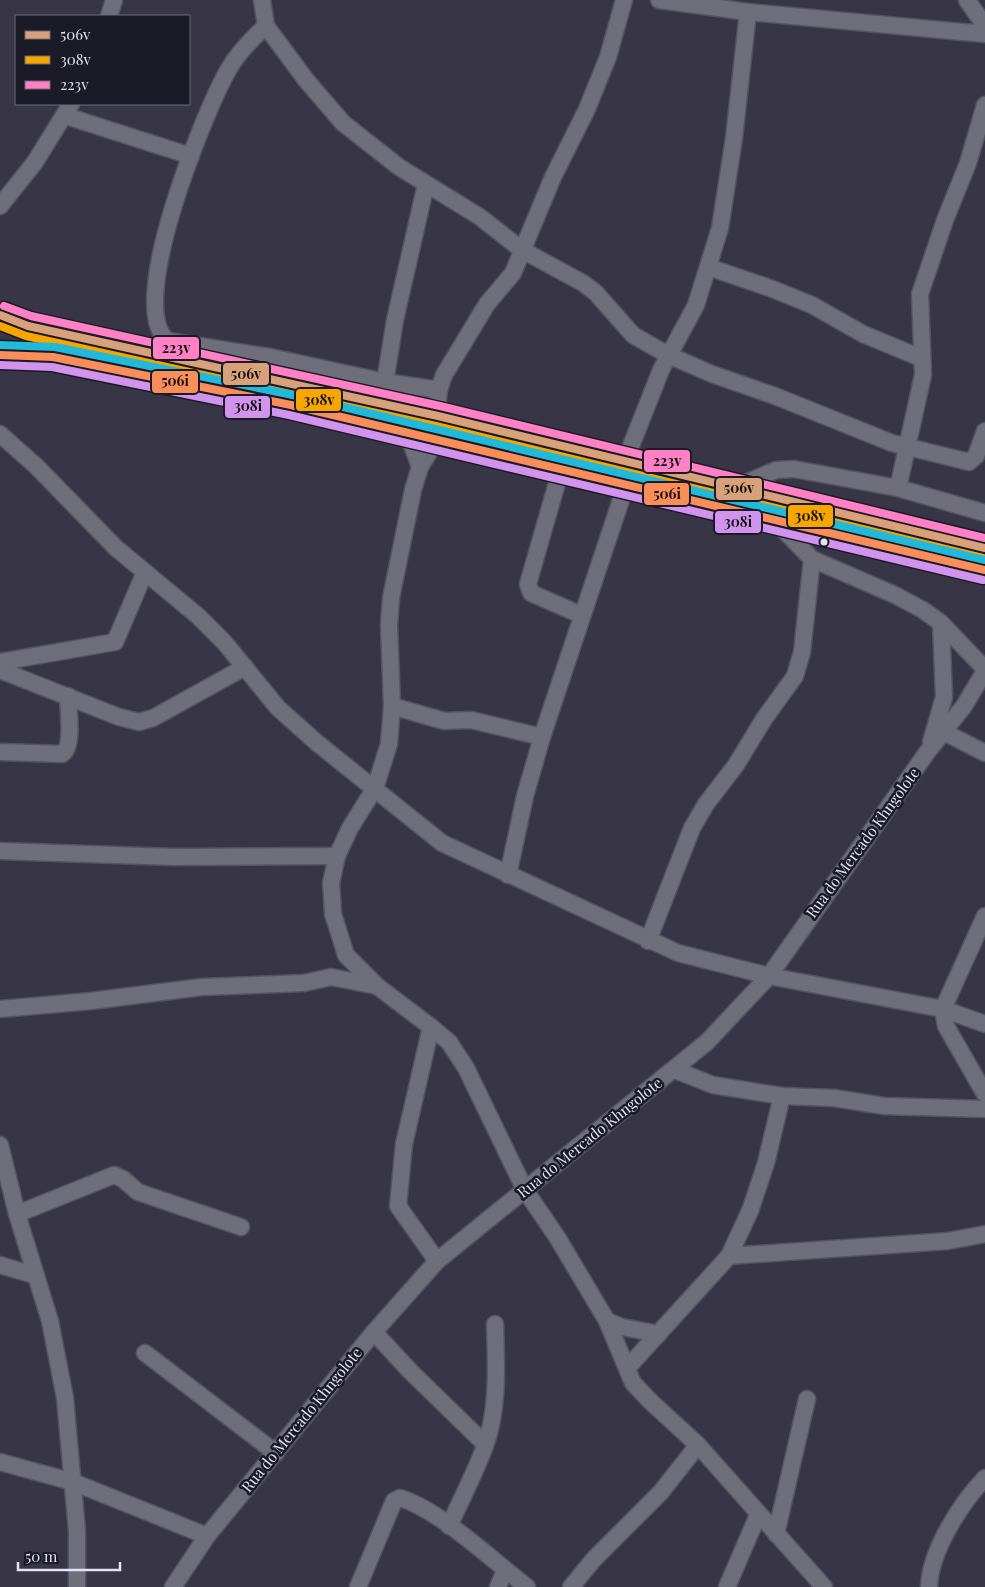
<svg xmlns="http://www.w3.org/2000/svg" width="985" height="1587" font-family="'Playfair Display',serif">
<rect width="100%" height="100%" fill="#383646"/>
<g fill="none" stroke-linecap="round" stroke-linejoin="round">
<g stroke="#545360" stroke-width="19">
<g id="minor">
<path d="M262 0 266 26 306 80 343 123 399 167 480 217 522 250 583 283 596 293 633 335 668 355 712 374 775 396 892 443 969 462 976 456 985 431"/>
<path d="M659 0 748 12 985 34"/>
<path d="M967 0 985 26"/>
<path d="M109 16 114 0"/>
<path d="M266 26C250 40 237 54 227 72 204 114 124 308 168 341L270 357 385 382 439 390"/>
<path d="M66 116 191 156"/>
<path d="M0 206 35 162 71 104"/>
<path d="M708 267 770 288 812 305 863 334 921 358"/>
<path d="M385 382 395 320 426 184"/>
<path d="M436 416 439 390 444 375 487 304 513 273 553 177 587 109 608 57 624 0"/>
<path d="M407 432 420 467"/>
<path d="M0 434 36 466 116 548 198 616 224 642 278 708 316 742 442 843 678 953 769 976 943 1009 985 1024"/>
<path d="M437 439 420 467 413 490 391 598 389 625 392 706 389 744 375 788 350 828 337 856 331 883 333 914 346 955 377 986 431 1027 404 1144 398 1206 437 1261"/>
<path d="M625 461 661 370 696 305 720 228 734 138 748 12"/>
<path d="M561 469 528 584 531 593 581 615"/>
<path d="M898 488 923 375 920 294 945 220 968 163 985 105"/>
<path d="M732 489 776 470 794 469 898 488 985 513"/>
<path d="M774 520 812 559 895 595 923 610 941 623 985 669"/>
<path d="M0 662 115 642 145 572"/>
<path d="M0 670 119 717 139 722 153 718 245 667"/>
<path d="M392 706 444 721 471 720 542 737"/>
<path d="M944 732 985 753"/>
<path d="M931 742 944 697 941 623"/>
<path d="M0 752 62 754C74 747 68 710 68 696"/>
<path d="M0 851 173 857 337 856"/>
<path d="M508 875 525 796 542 737 626 485"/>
<path d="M985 916 943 1009 946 1026 985 1094"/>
<path d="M648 941 692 828 706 804 736 765 764 719 795 676 802 652 812 559"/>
<path d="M0 1009 91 1001 202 987 304 983 331 977 377 986"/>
<path d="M431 1027 449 1042 466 1068 525 1190 557 1237 607 1321 633 1383 650 1401 698 1445 824 1587"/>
<path d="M675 1070 713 1085 782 1096 834 1098 884 1106 985 1109"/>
<path d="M0 1145 17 1214 50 1321 65 1398 77 1531V1587"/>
<path d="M17 1214 114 1175 123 1179 138 1192 241 1227"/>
<path d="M729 1256 948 1241 985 1234"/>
<path d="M0 1265 34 1275"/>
<path d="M607 1321 622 1327 659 1334"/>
<path d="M374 1332 409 1370 485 1444"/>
<path d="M145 1353 276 1453"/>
<path d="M628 1367 729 1256 750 1211 766 1163 782 1096"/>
<path d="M0 1462 73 1482 207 1536"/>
<path d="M449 1526C461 1500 475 1473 485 1446 499 1408 496 1363 495 1324"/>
<path d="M776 1534 807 1399"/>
<path d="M173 1587 207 1536 374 1332 437 1261 707 1042 769 976 928 751 964 706 985 671"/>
<path d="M358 1587 394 1501 400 1498C440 1510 493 1561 527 1587"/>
<path d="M498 1587 505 1570"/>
<path d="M571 1587 594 1559 661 1492 698 1445"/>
<path d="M727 1587 758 1515"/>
<path d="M929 1587C930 1551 961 1503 985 1478"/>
</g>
</g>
<g stroke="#545360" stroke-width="24">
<g id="major">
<path d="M0 315 28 326C164 358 302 385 438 416 621 459 802 505 985 548"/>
<path d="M0 355 53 357 291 405 985 570"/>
</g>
</g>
<use href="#minor" stroke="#6f6e7b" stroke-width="16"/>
<use href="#major" stroke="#706c71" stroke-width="21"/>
<g stroke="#1b1a27" stroke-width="11">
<path id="bus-1" d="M0 315 28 326 438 416 985 548"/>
</g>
<g stroke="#1b1a27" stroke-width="11">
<path id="bus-2" d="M0 326 26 336 436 426 983 558"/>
</g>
<g stroke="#1b1a27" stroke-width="11">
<path id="bus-3" d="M4 306 31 316 440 406 985 538"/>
</g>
<g stroke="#1b1a27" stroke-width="11">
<path id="bus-4" d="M0 355 53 357 291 405 985 570"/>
</g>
<g stroke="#1b1a27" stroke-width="11">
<path id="bus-5" d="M0 365 52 367 289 415 983 580"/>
</g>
<g stroke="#1b1a27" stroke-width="11">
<path id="bus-6" d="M0 345 55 347 293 395 985 560"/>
</g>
<use href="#bus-1" stroke="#d9a179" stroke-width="8"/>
<use href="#bus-2" stroke="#f7a600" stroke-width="8"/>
<use href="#bus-3" stroke="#ff80c5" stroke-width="8"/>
<use href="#bus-4" stroke="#fa8e5a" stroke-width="8"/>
<use href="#bus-5" stroke="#d193ec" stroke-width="8"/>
<use href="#bus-6" stroke="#20b9da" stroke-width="8"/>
</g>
<circle fill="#e5e4f6" stroke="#1b1a27" stroke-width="2" cx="824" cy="542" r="4.5"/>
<g text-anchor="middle" stroke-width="5" stroke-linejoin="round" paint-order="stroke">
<g font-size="15" fill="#e5e4f6" stroke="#1b1a27">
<text transform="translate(863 843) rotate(-54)" y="5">Rua do Mercado Khngolote</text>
<text transform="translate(590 1138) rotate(-39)" y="5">Rua do Mercado Khngolote</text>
<text transform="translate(302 1420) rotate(-51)" y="5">Rua do Mercado Khngolote</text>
</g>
</g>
<g stroke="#1b1a27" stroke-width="2">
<rect x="152" y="336" width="48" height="24" rx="5" fill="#ff80c5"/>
<rect x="222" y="362" width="48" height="24" rx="5" fill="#d9a179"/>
<rect x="151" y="370" width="48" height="24" rx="5" fill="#fa8e5a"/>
<rect x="295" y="388" width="47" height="24" rx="5" fill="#f7a600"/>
<rect x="224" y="395" width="47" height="24" rx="5" fill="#d193ec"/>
<rect x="643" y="449" width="48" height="24" rx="5" fill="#ff80c5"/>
<rect x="715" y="477" width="48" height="24" rx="5" fill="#d9a179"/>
<rect x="643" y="482" width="47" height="24" rx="5" fill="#fa8e5a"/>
<rect x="787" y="504" width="47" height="24" rx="5" fill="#f7a600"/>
<rect x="714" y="510" width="48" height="24" rx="5" fill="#d193ec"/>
</g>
<g font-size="14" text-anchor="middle" font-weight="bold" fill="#111">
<text x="176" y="353">223v</text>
<text x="246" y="379">506v</text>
<text x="175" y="386">506i</text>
<text x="319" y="405">308v</text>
<text x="248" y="411">308i</text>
<text x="667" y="466">223v</text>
<text x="739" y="493">506v</text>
<text x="667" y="499">506i</text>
<text x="810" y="521">308v</text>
<text x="738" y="527">308i</text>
</g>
<rect x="15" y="15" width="175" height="90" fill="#1b1a27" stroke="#6c6b7a"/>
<rect x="25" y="31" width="25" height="8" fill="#d9a179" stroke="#6c6b7a"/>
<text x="60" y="40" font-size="15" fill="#e5e4f6">506v</text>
<rect x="25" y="56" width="25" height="8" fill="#f7a600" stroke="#6c6b7a"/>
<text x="60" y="65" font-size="15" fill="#e5e4f6">308v</text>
<rect x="25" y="81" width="25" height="8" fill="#ff80c5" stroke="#6c6b7a"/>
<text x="60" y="90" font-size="15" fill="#e5e4f6">223v</text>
<path d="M18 1562v8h102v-8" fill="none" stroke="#e5e4f6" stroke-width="2.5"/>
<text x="25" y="1562" font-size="15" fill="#e5e4f6" stroke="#1b1a27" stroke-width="4" paint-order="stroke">50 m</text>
</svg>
